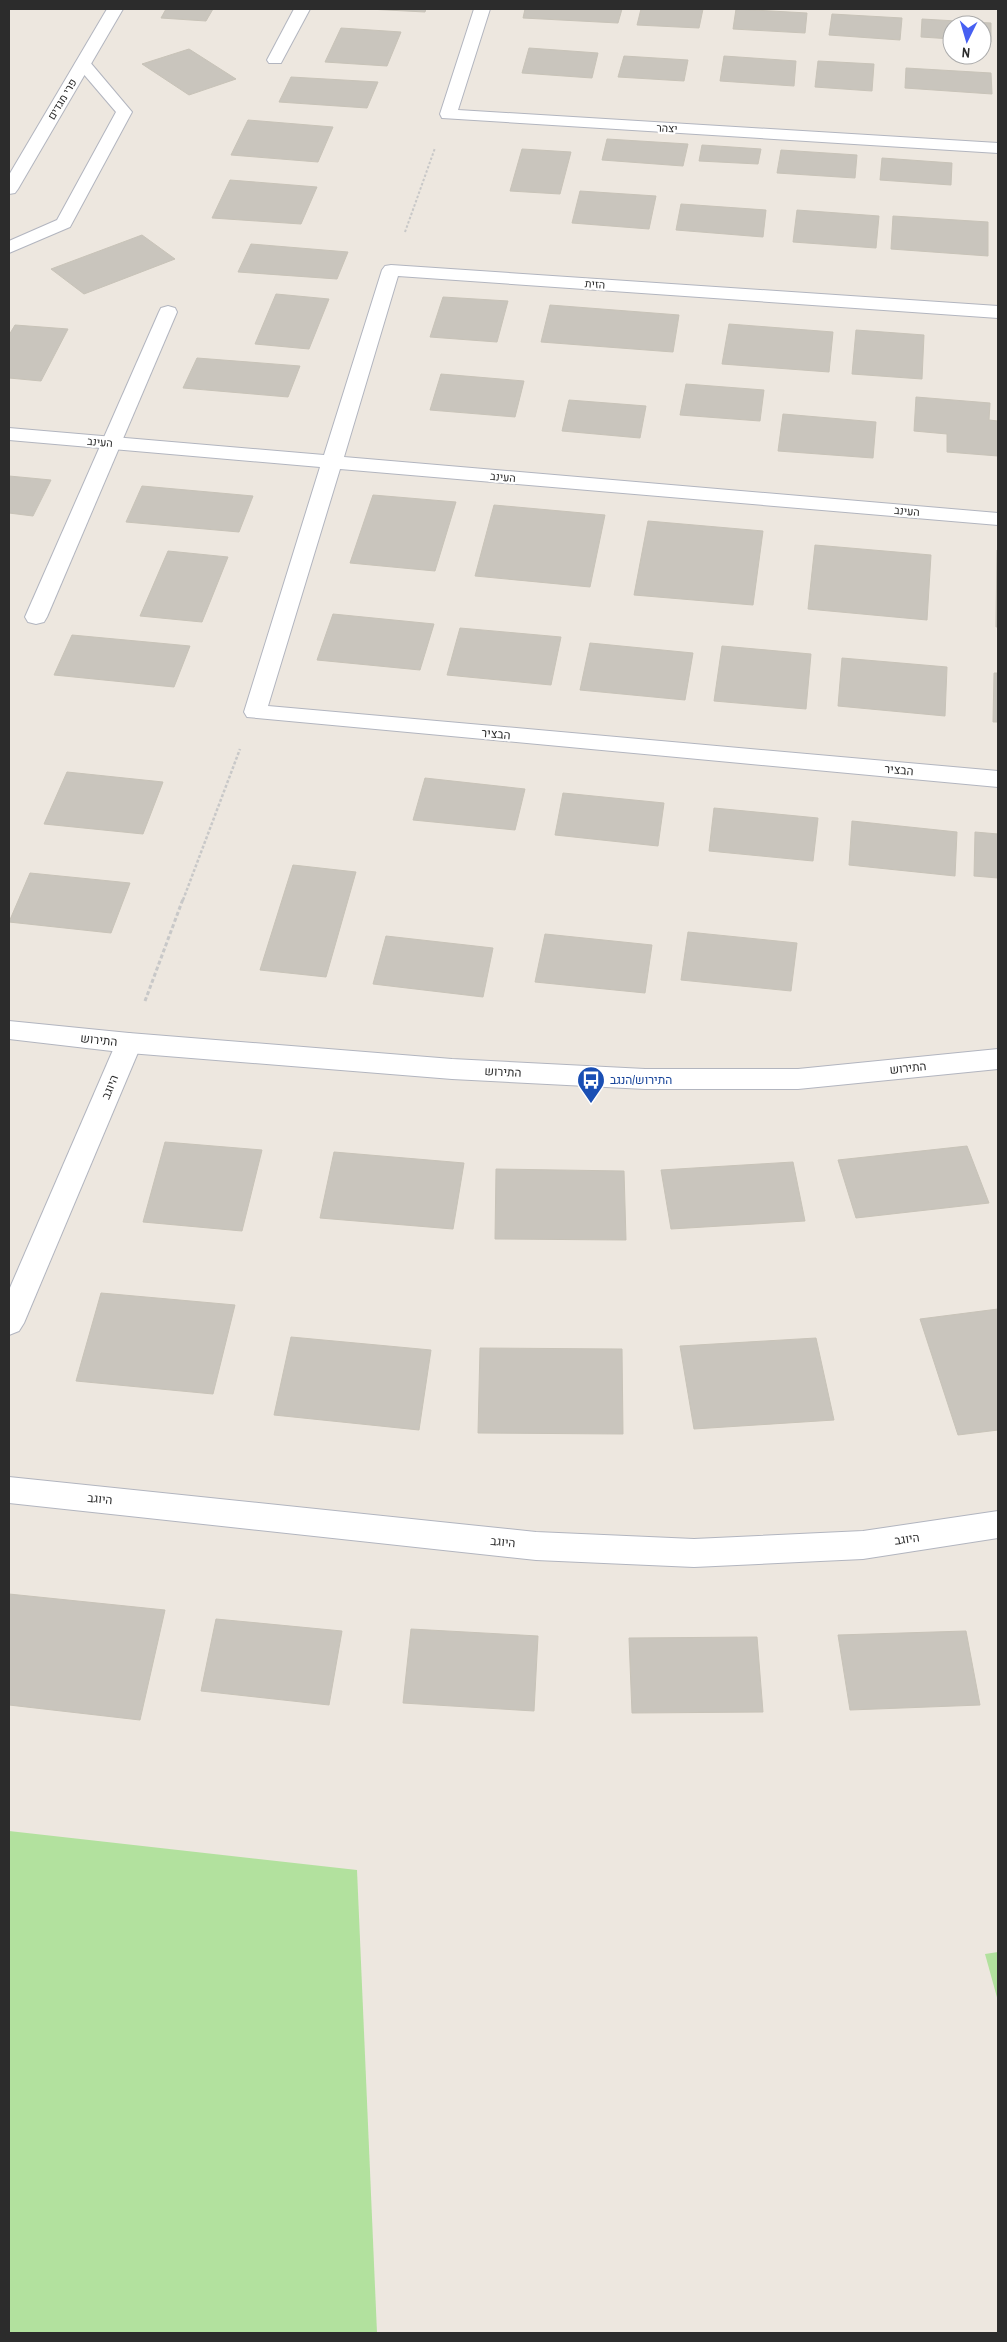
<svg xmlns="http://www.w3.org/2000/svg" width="1007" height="2342" font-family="'Archivo Narrow',Heebo,sans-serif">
<rect width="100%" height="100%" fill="#ede7df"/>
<g fill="#b2e19e">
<path d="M9 1831 357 1870 377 2333H9Z"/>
<path d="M998 1952V2001L985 1954Z"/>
</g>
<g fill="#c9c5bd" stroke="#c8c3b8">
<path d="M166 9H213L206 21 161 18Z"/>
<path d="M368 9H426L425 12Z"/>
<path d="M525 9H622L618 23 523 18Z"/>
<path d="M641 9H703L699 28 637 25Z"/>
<path d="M736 9 807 13 805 33 733 29Z"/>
<path d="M832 14 902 18 900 40 829 35Z"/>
<path d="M922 19 991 23V42L982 41V25H952V39L921 37Z"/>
<path d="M341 28 401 32 387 66 325 62Z"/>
<path d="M529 48 598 53 592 78 522 73Z"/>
<path d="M189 49 236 79 189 95 142 64Z"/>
<path d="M624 56 688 60 684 81 618 77Z"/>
<path d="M724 56 796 61 794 86 720 81Z"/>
<path d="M818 61 874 64 872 91 815 87Z"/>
<path d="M906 68 991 73 992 94 905 88Z"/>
<path d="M291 77 378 82 367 108 279 102Z"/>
<path d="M248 120 333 127 318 162 231 155Z"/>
<path d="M607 139 688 144 683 166 602 160Z"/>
<path d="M702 145 761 149 758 164 699 161Z"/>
<path d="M522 149 571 152 560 194 510 191Z"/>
<path d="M781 150 857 155 855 178 777 173Z"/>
<path d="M882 158 952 163 951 185 880 180Z"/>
<path d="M230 180 317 187 301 224 212 218Z"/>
<path d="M580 191 656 196 649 229 572 223Z"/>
<path d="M681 204 766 210 763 237 676 230Z"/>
<path d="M797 210 879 216 876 248 793 242Z"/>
<path d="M893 216 988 222V256L891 249Z"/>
<path d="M142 235 175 259 84 294 51 269Z"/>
<path d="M251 244 348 252 337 279 238 272Z"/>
<path d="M276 294 329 299 309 349 255 344Z"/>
<path d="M443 297 508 301 497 342 430 337Z"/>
<path d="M550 305 679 315 673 352 541 342Z"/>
<path d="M729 324 833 332 829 372 722 364Z"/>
<path d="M15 325 68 329 41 381 9 378V335Z"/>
<path d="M856 330 924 335 922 379 852 374Z"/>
<path d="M197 358 300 366 288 397 183 388Z"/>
<path d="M441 374 524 381 515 417 430 410Z"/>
<path d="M686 384 764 390 760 421 680 415Z"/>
<path d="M916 397 990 403 989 420 998 421V456L947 452V434L914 431Z"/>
<path d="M569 400 646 406 640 438 562 431Z"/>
<path d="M783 414 876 422 873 458 778 451Z"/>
<path d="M9 476 51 480 33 516 9 513Z"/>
<path d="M142 486 253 496 239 532 126 522Z"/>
<path d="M373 495 456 502 435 571 350 563Z"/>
<path d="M494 505 605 515 590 587 475 576Z"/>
<path d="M648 521 763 531 753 605 634 595Z"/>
<path d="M815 545 931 555 927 620 808 609Z"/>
<path d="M997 550H998V627H996Z"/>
<path d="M168 551 228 557 202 622 140 616Z"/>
<path d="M333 614 434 624 420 670 317 660Z"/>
<path d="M460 628 561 637 551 685 447 675Z"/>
<path d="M72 635 190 646 174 687 54 675Z"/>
<path d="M590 643 693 653 685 700 580 690Z"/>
<path d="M722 646 811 654 806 709 714 701Z"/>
<path d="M842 658 947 667 945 716 838 706Z"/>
<path d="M994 673H998V722H993Z"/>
<path d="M67 772 163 782 143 834 44 824Z"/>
<path d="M425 778 525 789 515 830 413 820Z"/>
<path d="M563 793 664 803 658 846 555 835Z"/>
<path d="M714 808 818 818 813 861 709 851Z"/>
<path d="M852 821 957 832 955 876 849 865Z"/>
<path d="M975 832 998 834V878L974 876Z"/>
<path d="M293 865 356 872 326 977 260 970Z"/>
<path d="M30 873 130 883 111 933 9 922Z"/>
<path d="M688 932 797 943 791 991 681 980Z"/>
<path d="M545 934 652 945 645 993 535 982Z"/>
<path d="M386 936 493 948 483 997 373 984Z"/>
<path d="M165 1142 262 1150 242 1231 143 1222Z"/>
<path d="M967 1146 989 1203 856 1218 838 1160Z"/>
<path d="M334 1152 464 1163 453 1229 320 1218Z"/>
<path d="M793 1162 805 1221 671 1229 661 1170Z"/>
<path d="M496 1169 624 1171 626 1240 495 1239Z"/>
<path d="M101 1293 235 1305 213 1394 76 1381Z"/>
<path d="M998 1309V1430L958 1435 920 1319Z"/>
<path d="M291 1337 431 1350 419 1430 274 1415Z"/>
<path d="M816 1338 834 1420 694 1429 680 1346Z"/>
<path d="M480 1348 622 1349 623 1434 478 1433Z"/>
<path d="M9 1594 165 1610 140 1720 9 1705Z"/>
<path d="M216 1619 342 1631 329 1705 201 1691Z"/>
<path d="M411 1629 538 1636 534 1711 403 1703Z"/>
<path d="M966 1631 980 1705 850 1710 838 1635Z"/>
<path d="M757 1637 763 1712 632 1713 629 1638Z"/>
</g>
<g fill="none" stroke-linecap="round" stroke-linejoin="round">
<g stroke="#b2b5bf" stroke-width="2">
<g id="lane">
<path d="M83 59 89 61 132 112 70 227 9 253V241L57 220 116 112 75 64 77 61Z"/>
<path d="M168 306 175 308 177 312 47 617 44 622 36 624 28 622 25 617 159 312 161 308Z"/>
</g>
</g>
<g stroke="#b2b5bf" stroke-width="2">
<g id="street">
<path d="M294 9H310L281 63H269L267 60Z"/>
<path d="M474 9H490L458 110 998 143V153L442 118 440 114Z"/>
<path d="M391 265 998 306V318L398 276 344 457 998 513V525L340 469 268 706 998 771V787L247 717 244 712 320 467 9 440V428L324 455 382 270 385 266Z"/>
<path d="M129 1033 138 1036 142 1043 24 1323 19 1331 9 1335V1290L116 1043 120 1036Z"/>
<path d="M9 1477 536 1532 694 1539 863 1531 998 1511V1538L863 1559 694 1567 536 1560 9 1503Z"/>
</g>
</g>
<g stroke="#b2b5bf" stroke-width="2">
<g id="secondary">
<path d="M107 9H123L18 189 15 193 9 194V175Z"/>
<path d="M9 1021 129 1033 452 1059 645 1069H798L998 1049V1069L798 1089H645L452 1079 129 1053 9 1039Z"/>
</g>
</g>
<path stroke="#c8c8c8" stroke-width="2" stroke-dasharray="2.5 2" stroke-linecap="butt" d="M405 232 435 148"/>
<path stroke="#c8c8c8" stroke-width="2.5" stroke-dasharray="3 2" stroke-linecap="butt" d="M183 900 240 749"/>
<path stroke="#c8c8c8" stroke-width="3" stroke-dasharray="4 2.5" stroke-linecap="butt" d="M145 1001 183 899"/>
<use href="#lane" fill="#fff" fill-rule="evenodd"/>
<use href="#street" fill="#fff" fill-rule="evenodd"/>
<use href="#secondary" fill="#fff" fill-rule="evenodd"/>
</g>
<defs>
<g id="bus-pin" transform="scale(1.4375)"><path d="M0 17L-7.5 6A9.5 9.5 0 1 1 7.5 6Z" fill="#1a4fb4" stroke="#fff"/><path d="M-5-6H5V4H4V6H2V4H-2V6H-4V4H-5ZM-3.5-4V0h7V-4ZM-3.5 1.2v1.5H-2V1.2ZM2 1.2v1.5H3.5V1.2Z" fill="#fff"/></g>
</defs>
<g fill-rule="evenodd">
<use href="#bus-pin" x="591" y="1080"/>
</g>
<g text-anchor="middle" stroke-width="4.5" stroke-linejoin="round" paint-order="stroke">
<g font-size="11" fill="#2c2c2c" stroke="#fff">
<text transform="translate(62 99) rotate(-59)" y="4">פרי מגדים</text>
<text transform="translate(667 128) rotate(3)" y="4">יצהר</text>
<text transform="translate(595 284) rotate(4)" y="4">הזית</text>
<text transform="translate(100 442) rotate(5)" y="4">העינב</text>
<text transform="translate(503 477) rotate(5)" y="4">העינב</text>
<text transform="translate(907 511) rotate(5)" y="4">העינב</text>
</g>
<g font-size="12" fill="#2c2c2c" stroke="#fff">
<text transform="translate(496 734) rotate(5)" y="4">הבציר</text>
<text transform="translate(899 770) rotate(5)" y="4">הבציר</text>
<text transform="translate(99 1040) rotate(6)" y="4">התירוש</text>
<text transform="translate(908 1068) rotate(-6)" y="4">התירוש</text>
<text transform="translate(503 1072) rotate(3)" y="4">התירוש</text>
<text transform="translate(110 1087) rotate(-67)" y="4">היוגב</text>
<text transform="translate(100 1499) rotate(6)" y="4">היוגב</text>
<text transform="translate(907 1539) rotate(-8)" y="4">היוגב</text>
<text transform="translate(503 1542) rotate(6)" y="4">היוגב</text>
</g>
<g font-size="12" fill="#164399" stroke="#fff" text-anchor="start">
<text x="610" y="1084">התירוש/הנגב</text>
</g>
</g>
<rect width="1007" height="2342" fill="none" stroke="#2c2c2c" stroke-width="20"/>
<g transform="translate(967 40) rotate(185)"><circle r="24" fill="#ffffff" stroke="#ababab"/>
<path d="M0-4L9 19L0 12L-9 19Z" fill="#4760f2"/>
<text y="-8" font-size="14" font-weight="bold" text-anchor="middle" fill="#2c2c2c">N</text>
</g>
</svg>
